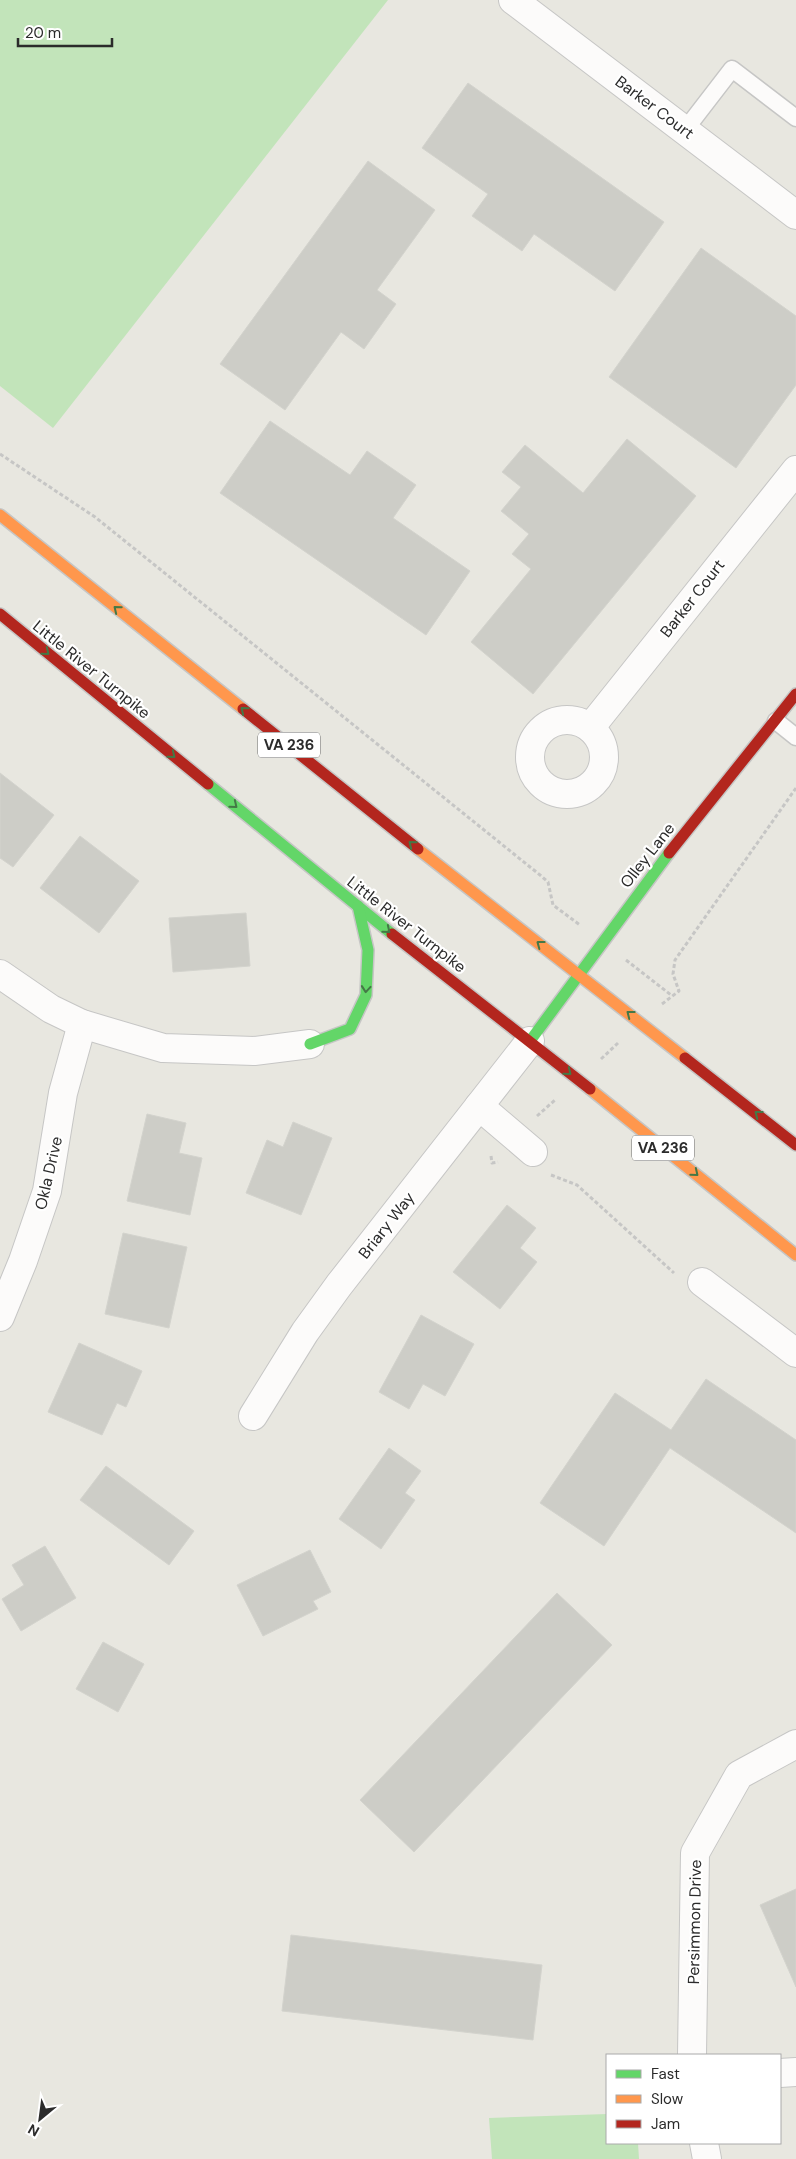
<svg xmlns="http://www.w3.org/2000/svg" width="796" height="2159" font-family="'DM Sans',sans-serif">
<rect width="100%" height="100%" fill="#e8e7e0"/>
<g fill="#c2e4ba">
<path d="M0 0H388L53 428 0 386Z"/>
<path d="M607 2114V2143H638L639 2159H492L489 2118Z"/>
</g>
<g fill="#cdcdc7" stroke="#d3d3cd">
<path d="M468 83 664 222 615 291 534 234 522 251 472 216 488 194 422 148Z"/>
<path d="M368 161 435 210 377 290 396 304 364 349 341 332 285 410 220 364Z"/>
<path d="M701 248 796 316V385L736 468 609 377Z"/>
<path d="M270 421 350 475 367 451 416 485 393 518 470 571 426 635 220 493Z"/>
<path d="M627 439 696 496 533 694 471 642 531 569 512 554 529 534 501 511 521 487 502 472 525 445 583 493Z"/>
<path d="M0 773 54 815 13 867 0 858Z"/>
<path d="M80 836 139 881 99 933 40 888Z"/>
<path d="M246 913 250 966 173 972 169 918Z"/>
<path d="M147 1114 186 1123 179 1153 202 1158 190 1215 127 1201Z"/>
<path d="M293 1122 332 1138 301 1215 246 1193 267 1140 283 1147Z"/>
<path d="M507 1205 536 1228 520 1248 537 1262 500 1309 453 1272Z"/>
<path d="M123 1233 187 1247 169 1328 105 1314Z"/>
<path d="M421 1315 474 1344 445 1396 423 1384 409 1409 379 1392Z"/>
<path d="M79 1343 142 1371 126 1407 117 1403 102 1435 48 1412Z"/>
<path d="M706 1379 796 1440V1533L670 1448 604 1546 540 1503 615 1393 671 1430Z"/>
<path d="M389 1448 421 1471 405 1493 415 1500 381 1549 339 1519Z"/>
<path d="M106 1466 194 1531 169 1565 80 1500Z"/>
<path d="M45 1546 76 1598 21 1631 2 1599 24 1585 12 1565Z"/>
<path d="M310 1550 331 1592 313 1601 318 1609 263 1636 237 1585Z"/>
<path d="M557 1593 612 1645 414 1852 360 1800Z"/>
<path d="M103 1642 144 1664 118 1712 76 1689Z"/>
<path d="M796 1889V1987L760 1905Z"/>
<path d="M291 1935 542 1965 533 2040 282 2011Z"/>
</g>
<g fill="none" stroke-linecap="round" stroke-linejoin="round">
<g stroke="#c6c6c5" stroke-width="19">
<g id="lane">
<path d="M685 130 732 69 796 118"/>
<path d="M776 721 796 737"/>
</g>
</g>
<g stroke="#c6c6c5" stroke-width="30">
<g id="street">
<path d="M513 0 796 215"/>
<circle cx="567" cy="757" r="37"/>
<path d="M590 728 796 470"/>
<path d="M0 974 51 1009 82 1024 163 1048 254 1051 310 1044"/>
<path d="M479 1106 533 1152"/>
<path d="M702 1282 796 1353"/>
<path d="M0 1317 23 1261 47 1191 63 1093 82 1024"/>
<path d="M253 1416 305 1332 339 1285 530 1041"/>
<path d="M692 2055 695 1853 739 1775 796 1744"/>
<path d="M780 2073 796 2072"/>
<path d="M704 2143 707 2159"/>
</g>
</g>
<g stroke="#c6c6c5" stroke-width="14">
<g id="fast">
<path d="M208 784 392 934"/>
<path d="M530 1041 669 853"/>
<path d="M310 1044 350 1029 366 995 368 950 358 906"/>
</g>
</g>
<g stroke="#c6c6c5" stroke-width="14">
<g id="slow">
<path d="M0 515 243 709"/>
<path d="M418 849 685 1058"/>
<path d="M590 1089 796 1255"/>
</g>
</g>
<g stroke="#c6c6c5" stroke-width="14">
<g id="jam">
<path d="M0 614 208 784"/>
<path d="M243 709 418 849"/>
<path d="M669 853 796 694"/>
<path d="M392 934 590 1089"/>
<path d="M685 1058 796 1145"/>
</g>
</g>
<g stroke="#c6c6c5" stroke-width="3" stroke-dasharray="4 2.5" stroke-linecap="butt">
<path d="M0 454 95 517 540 875 548 882 553 905 580 925"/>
<path d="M626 960 671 995"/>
<path d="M662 1004 679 991 673 974 675 960 796 788"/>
<path d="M601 1059 618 1043"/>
<path d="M537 1116 555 1100"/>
<path d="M491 1156 492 1163 498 1162"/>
<path d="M551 1175 577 1185 674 1273"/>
</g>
<use href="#lane" stroke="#fcfbfa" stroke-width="16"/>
<use href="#street" stroke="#fcfbfa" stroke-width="28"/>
<use href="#fast" stroke="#63d668" stroke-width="11"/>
<use href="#slow" stroke="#ff974d" stroke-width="11"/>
<use href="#jam" stroke="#b3261e" stroke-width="11"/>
</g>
<defs><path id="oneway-chevron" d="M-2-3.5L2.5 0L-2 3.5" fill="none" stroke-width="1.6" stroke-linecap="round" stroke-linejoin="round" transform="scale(1.25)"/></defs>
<g stroke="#447846">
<use href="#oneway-chevron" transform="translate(117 609) rotate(-141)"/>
<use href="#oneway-chevron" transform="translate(46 652) rotate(39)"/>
<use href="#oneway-chevron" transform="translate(244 710) rotate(-141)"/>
<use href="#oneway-chevron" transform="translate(172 755) rotate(39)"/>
<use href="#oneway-chevron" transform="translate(234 805) rotate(39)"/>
<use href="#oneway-chevron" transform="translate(412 844) rotate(-141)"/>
<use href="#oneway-chevron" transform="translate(387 930) rotate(39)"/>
<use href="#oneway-chevron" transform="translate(540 944) rotate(-143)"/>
<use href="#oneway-chevron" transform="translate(366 989) rotate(95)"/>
<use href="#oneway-chevron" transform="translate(630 1014) rotate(-142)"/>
<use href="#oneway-chevron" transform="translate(568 1072) rotate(39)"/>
<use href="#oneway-chevron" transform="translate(758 1114) rotate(-142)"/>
<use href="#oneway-chevron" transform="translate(695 1173) rotate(39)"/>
</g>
<g text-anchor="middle" stroke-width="4.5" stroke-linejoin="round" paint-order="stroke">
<g fill="#fff" stroke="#6b6b6b" stroke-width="1">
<rect x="258" y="732.5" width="62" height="25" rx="4"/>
<rect x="632" y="1135.5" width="62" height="25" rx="4"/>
</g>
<g font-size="15" font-weight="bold" fill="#2b2b2b">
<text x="289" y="750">VA 236</text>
<text x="663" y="1153">VA 236</text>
</g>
<g font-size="16" fill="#2b2b2b" stroke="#fff">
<text transform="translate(655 107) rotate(37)" y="6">Barker Court</text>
<text transform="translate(692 598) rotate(-52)" y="6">Barker Court</text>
<text transform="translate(92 669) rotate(39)" y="6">Little River Turnpike</text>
<text transform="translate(647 855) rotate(-52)" y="6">Olley Lane</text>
<text transform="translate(407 924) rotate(38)" y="6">Little River Turnpike</text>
<text transform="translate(48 1173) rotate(-77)" y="6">Okla Drive</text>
<text transform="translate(386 1225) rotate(-52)" y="6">Briary Way</text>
<text transform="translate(694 1922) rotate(-89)" y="6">Persimmon Drive</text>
</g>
</g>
<rect x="606" y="2054" width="175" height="90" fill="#ffffff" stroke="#aaaaaa"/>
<rect x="616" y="2070" width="25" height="8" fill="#63d668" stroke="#aaaaaa"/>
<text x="651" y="2079" font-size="15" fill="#2b2b2b">Fast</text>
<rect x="616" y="2095" width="25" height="8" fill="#ff974d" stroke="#aaaaaa"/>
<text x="651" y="2104" font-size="15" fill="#2b2b2b">Slow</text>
<rect x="616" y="2120" width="25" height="8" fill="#b3261e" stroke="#aaaaaa"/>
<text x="651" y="2129" font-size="15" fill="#2b2b2b">Jam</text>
<g transform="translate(40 2119) rotate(209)" stroke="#ffffff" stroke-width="4" paint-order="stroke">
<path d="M0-4L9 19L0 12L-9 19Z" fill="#2b2b2b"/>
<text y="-8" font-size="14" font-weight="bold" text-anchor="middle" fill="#2b2b2b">N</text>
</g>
<path d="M18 38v8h94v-8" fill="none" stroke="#2b2b2b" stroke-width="2.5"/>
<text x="25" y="38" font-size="15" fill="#2b2b2b" stroke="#ffffff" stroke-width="4" paint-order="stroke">20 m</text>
</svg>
